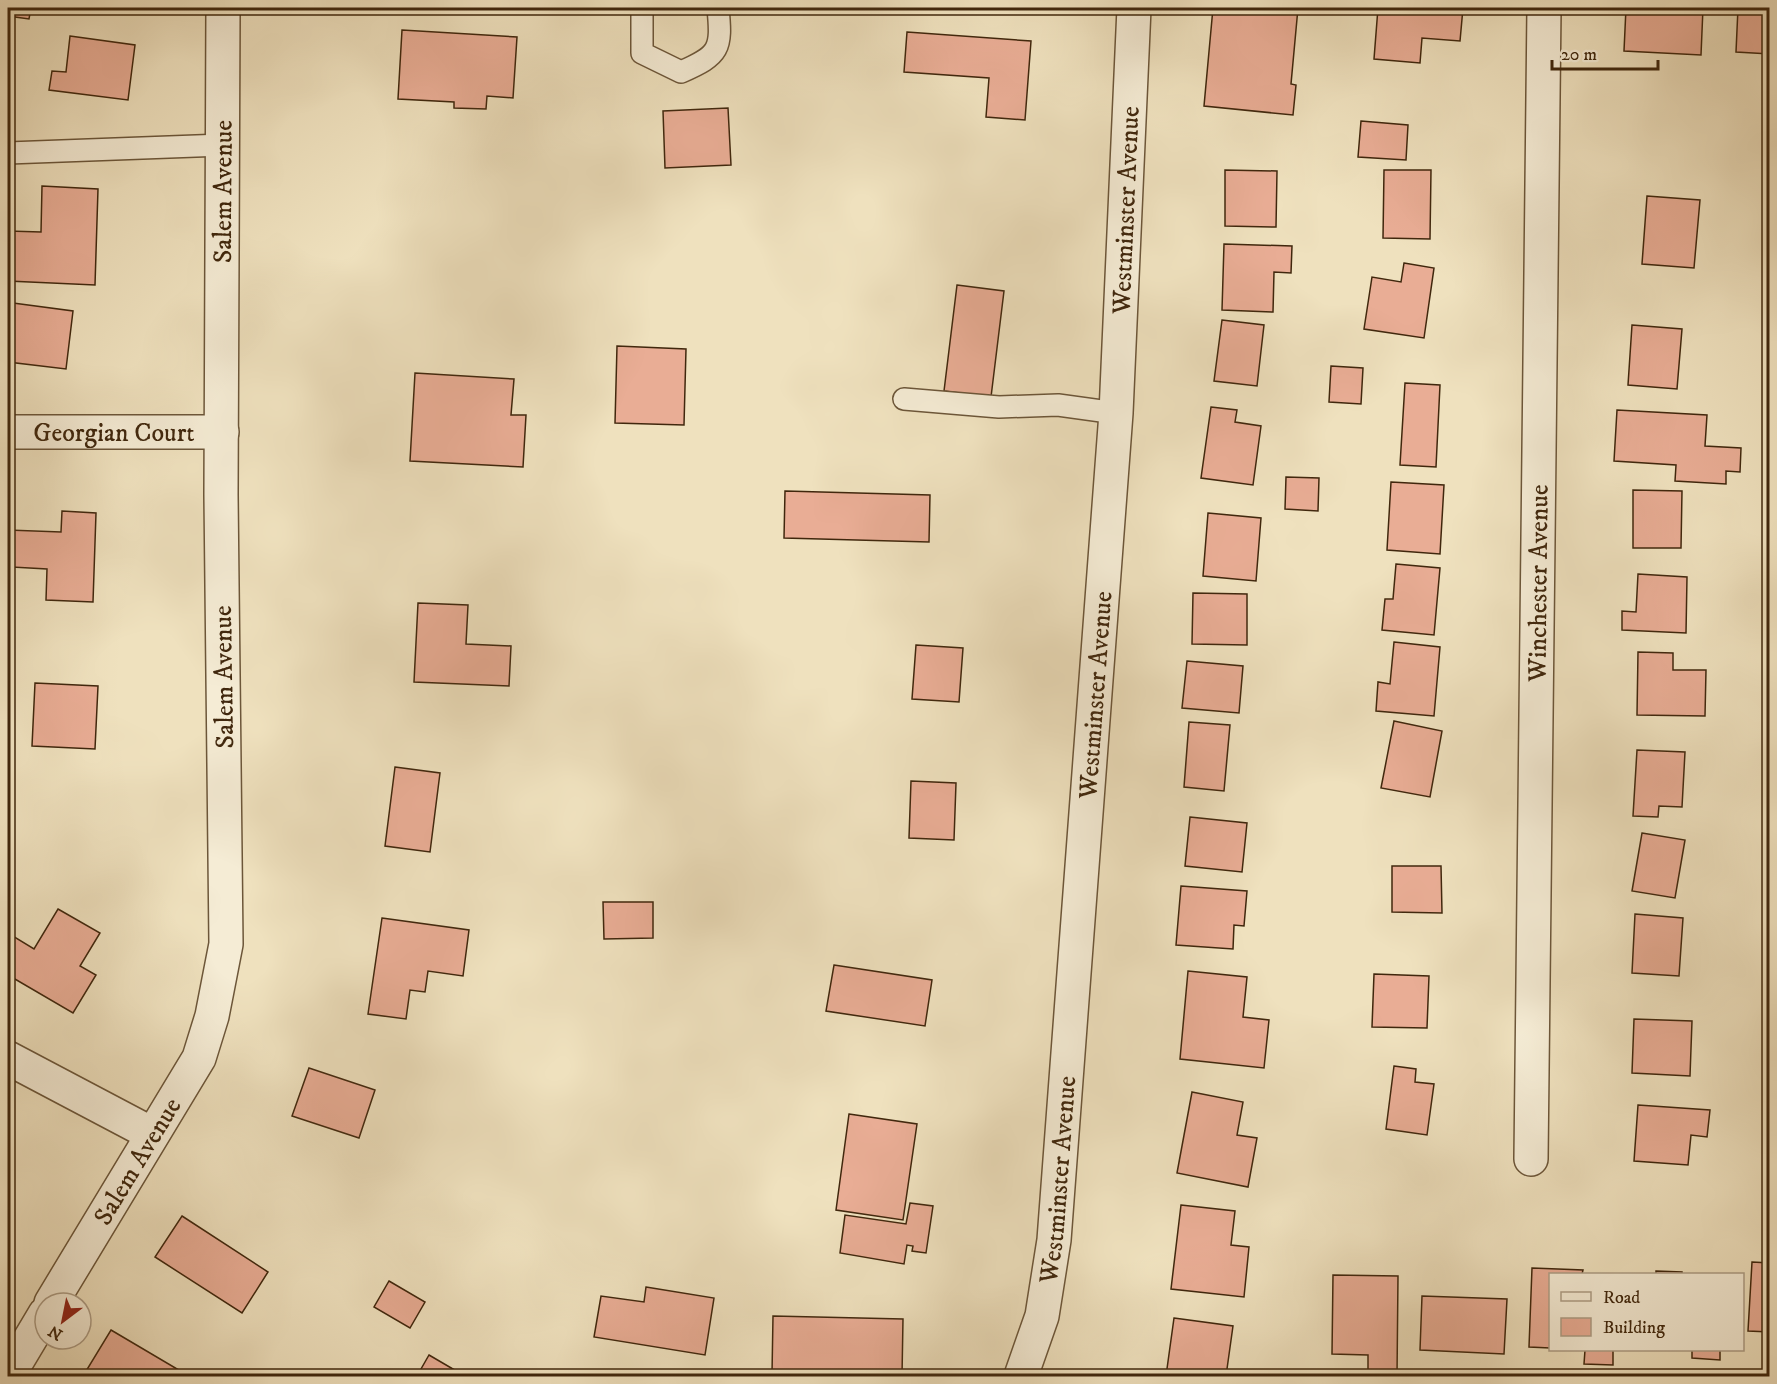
<svg xmlns="http://www.w3.org/2000/svg" width="1777" height="1384" font-family="'IM FELL DW Pica',serif">
<rect width="100%" height="100%" fill="#efe1be"/>
<filter id="stains"><feTurbulence type="fractalNoise" baseFrequency=".00333" numOctaves="4"/><feColorMatrix values="0 0 0 0 .2 0 0 0 0 .09 0 0 0 0 .02 0 0 0 .5 -.17"/></filter>
<radialGradient id="worn" r=".72"><stop offset=".6" stop-color="#630" stop-opacity="0"/><stop offset="1" stop-color="#630" stop-opacity=".3"/></radialGradient>
<g fill="#e9ad95" stroke="#40270d" stroke-width="1.5">
<path d="M8 8H31L29 19 8 16Z"/>
<path d="M1213 8H1298L1291 84 1296 85 1293 115 1204 106Z"/>
<path d="M1378 8H1463L1460 41 1422 38 1420 63 1374 59Z"/>
<path d="M1626 8H1703L1701 55 1624 51Z"/>
<path d="M1738 8H1770V54L1736 52Z"/>
<path d="M402 30 517 37 513 98 487 96 486 109 454 108V102L398 99Z"/>
<path d="M907 32 1031 41 1025 120 986 117 989 78 904 72Z"/>
<path d="M70 36 135 45 128 100 49 90 52 71 66 72Z"/>
<path d="M728 108 731 165 665 168 663 111Z"/>
<path d="M1361 121 1408 125 1406 160 1358 157Z"/>
<path d="M1225 170 1277 171 1276 227 1225 226Z"/>
<path d="M1384 170H1431L1430 239 1383 238Z"/>
<path d="M42 186 98 189 95 285 8 281V231L41 232Z"/>
<path d="M1647 196 1700 200 1694 268 1642 264Z"/>
<path d="M1224 244 1292 246 1291 273 1274 272 1273 312 1222 310Z"/>
<path d="M1404 263 1434 268 1424 338 1364 329 1372 277 1401 282Z"/>
<path d="M957 285 1004 291 991 397 944 391Z"/>
<path d="M13 303 73 311 66 369 8 362Z"/>
<path d="M1222 320 1264 325 1257 386 1214 381Z"/>
<path d="M1632 325 1682 329 1677 389 1628 385Z"/>
<path d="M617 346 686 349 684 425 615 423Z"/>
<path d="M1331 366 1363 368 1361 404 1329 402Z"/>
<path d="M415 373 514 379 511 415H526L523 467 410 461Z"/>
<path d="M1405 383 1440 385 1436 467 1400 465Z"/>
<path d="M1211 407 1237 410 1235 422 1261 426 1253 485 1201 478Z"/>
<path d="M1617 410 1707 415 1705 446 1741 448 1740 472 1726 471V484L1675 481 1676 465 1614 461Z"/>
<path d="M1286 477 1319 478 1318 511 1285 509Z"/>
<path d="M1391 482 1444 485 1440 554 1387 550Z"/>
<path d="M1633 490 1682 491 1681 548H1633Z"/>
<path d="M785 491 930 495 929 542 784 538Z"/>
<path d="M62 511 96 513 93 602 46 600 47 569 12 567 11 591 8 590V530L61 532Z"/>
<path d="M1208 513 1261 518 1256 581 1203 576Z"/>
<path d="M1396 564 1440 568 1434 635 1382 630 1385 599H1393Z"/>
<path d="M1638 574 1687 577 1686 633 1622 630V611L1636 612Z"/>
<path d="M1193 593 1247 594V645L1192 644Z"/>
<path d="M418 603 468 605 466 644 511 646 509 686 414 682Z"/>
<path d="M1394 642 1440 647 1434 716 1376 711 1378 682 1390 684Z"/>
<path d="M916 645 963 648 959 702 912 699Z"/>
<path d="M1638 652 1673 653V670H1706L1705 716 1637 715Z"/>
<path d="M1187 661 1243 666 1239 713 1182 708Z"/>
<path d="M35 683 98 686 95 749 32 746Z"/>
<path d="M1394 721 1442 731 1430 797 1381 788Z"/>
<path d="M1189 722 1230 725 1224 791 1184 787Z"/>
<path d="M1637 750 1685 752 1682 807 1659 806 1658 817 1633 816Z"/>
<path d="M395 767 440 773 430 852 385 846Z"/>
<path d="M911 781 956 783 954 840 909 838Z"/>
<path d="M1190 817 1247 823 1242 872 1185 866Z"/>
<path d="M1642 833 1685 840 1675 898 1632 891Z"/>
<path d="M1392 866H1441L1442 913 1392 912Z"/>
<path d="M1181 886 1247 891 1244 926 1234 925 1233 949 1176 945Z"/>
<path d="M603 902H653V938L604 939Z"/>
<path d="M58 909 100 933 80 966 96 975 73 1013 8 975V933L34 949Z"/>
<path d="M1635 914 1683 918 1679 976 1632 973Z"/>
<path d="M382 918 469 930 463 976 428 971 425 992 410 990 406 1019 368 1014Z"/>
<path d="M834 965 932 980 925 1026 826 1011Z"/>
<path d="M1188 971 1247 977 1243 1017 1269 1020 1264 1068 1180 1059Z"/>
<path d="M1374 974 1429 976 1427 1028 1372 1027Z"/>
<path d="M1634 1019 1692 1021 1690 1076 1632 1073Z"/>
<path d="M1394 1066 1416 1069 1415 1082 1434 1084 1427 1135 1386 1129Z"/>
<path d="M309 1068 375 1090 359 1138 292 1116Z"/>
<path d="M1192 1092 1243 1102 1237 1135 1257 1138 1248 1187 1177 1173Z"/>
<path d="M1638 1105 1710 1110 1707 1137 1691 1135 1688 1165 1634 1161Z"/>
<path d="M849 1114 917 1124 903 1220 836 1210Z"/>
<path d="M910 1203 933 1206 926 1253 912 1251 913 1246 907 1245 904 1264 840 1253 845 1215 906 1224Z"/>
<path d="M1181 1205 1235 1211 1231 1245 1249 1247 1244 1297 1171 1289Z"/>
<path d="M182 1216 268 1272 242 1313 155 1257Z"/>
<path d="M1752 1262 1770 1263V1332L1748 1331Z"/>
<path d="M1532 1268 1583 1270 1582 1274H1550V1348L1529 1347Z"/>
<path d="M1656 1271 1682 1272V1274H1656Z"/>
<path d="M1333 1275 1398 1276 1397 1376 1368 1375V1355L1332 1354Z"/>
<path d="M389 1281 425 1302 410 1328 374 1307Z"/>
<path d="M646 1287 714 1298 705 1355 594 1337 601 1296 644 1302Z"/>
<path d="M1422 1296 1507 1299 1504 1354 1420 1350Z"/>
<path d="M773 1316 903 1319 902 1376 772 1374Z"/>
<path d="M1174 1318 1233 1326 1226 1376H1166Z"/>
<path d="M111 1330 189 1376H83Z"/>
<path d="M1582 1350H1613V1365L1584 1364 1585 1350Z"/>
<path d="M1692 1350H1720V1360L1692 1358Z"/>
<path d="M429 1355 465 1376H417Z"/>
</g>
<g fill="none" stroke-linecap="round" stroke-linejoin="round">
<g stroke="#6c5639" stroke-width="24">
<g id="service">
<path d="M642 8V53L681 72C720 55 722 49 718 8"/>
<path d="M8 153 223 145"/>
<path d="M904 399 999 407 1058 405 1116 413"/>
</g>
</g>
<g stroke="#6c5639" stroke-width="36">
<g id="minor">
<path id="s1" d="M8 432H222"/>
<path d="M8 1058 152 1134"/>
<path id="s2" d="M1531 1159 1544 8"/>
<path id="s3" d="M51 1303 199 1058 212 1016 226 944 221 495 223 8"/>
<path d="M8 1376 45 1314"/>
<path id="s4" d="M1021 1376 1042 1316 1054 1240 1116 413 1134 8"/>
</g>
</g>
<use href="#service" stroke="#f5ecd5" stroke-width="21"/>
<use href="#minor" stroke="#f5ecd5" stroke-width="33"/>
</g>
<g text-anchor="middle" stroke-width="4.5" stroke-linejoin="round" paint-order="stroke">
<g font-size="26" fill="#40270d" stroke="#f5ecd5">
<text dy="9" stroke="none"><textPath href="#s3" startOffset="1156">Salem Avenue</textPath></text>
<text dy="9" stroke="none"><textPath href="#s4" startOffset="1173">Westminster Avenue</textPath></text>
<text dy="9" stroke="none"><textPath href="#s1" startOffset="106">Georgian Court</textPath></text>
<text dy="9" stroke="none"><textPath href="#s2" startOffset="576">Winchester Avenue</textPath></text>
<text transform="translate(223 677) rotate(-91)" y="9">Salem Avenue</text>
<text dy="9" stroke="none"><textPath href="#s4" startOffset="687">Westminster Avenue</textPath></text>
<text dy="9" stroke="none"><textPath href="#s3" startOffset="166">Salem Avenue</textPath></text>
<text dy="9" stroke="none"><textPath href="#s4" startOffset="201">Westminster Avenue</textPath></text>
</g>
</g>
<rect width="1777" height="1384" fill="none" stroke="#efe1be" stroke-width="30"/>
<rect x="9" y="9" width="1759" height="1366" fill="none" stroke="#40270d" stroke-width="3"/>
<rect x="15" y="15" width="1747" height="1354" fill="none" stroke="#40270d" stroke-width="1.5"/>
<rect x="1549" y="1273" width="195" height="78" fill="#f5ecd5" stroke="#ad9d85" stroke-width="1.5"/>
<rect x="1561" y="1292" width="30" height="9" fill="#f5ecd5" stroke="#ad9d85" stroke-width="1.5"/>
<text x="1603" y="1303" font-size="18" fill="#40270d">Road</text>
<rect x="1561" y="1318" width="30" height="18" fill="#e9ad95" stroke="#ad9d85" stroke-width="1.5"/>
<text x="1603" y="1333" font-size="18" fill="#40270d">Building</text>
<g transform="translate(63 1321) rotate(212)"><circle r="28" fill="#f5ecd5" stroke="#ad9d85" stroke-width="1.5"/>
<path d="M0-4.5L10 22L0 15L-10 22Z" fill="#8f2418"/>
<text y="-9" font-size="16" font-weight="bold" text-anchor="middle" fill="#40270d">N</text>
</g>
<path d="M1552 60v9h106v-9" fill="none" stroke="#40270d" stroke-width="3"/>
<text x="1561" y="60" font-size="18" fill="#40270d" stroke="#f5ecd5" stroke-width="4.5" paint-order="stroke">20 m</text>
<rect width="100%" height="100%" filter="url(#stains)"/>
<rect width="100%" height="100%" fill="url(#worn)"/>
</svg>
